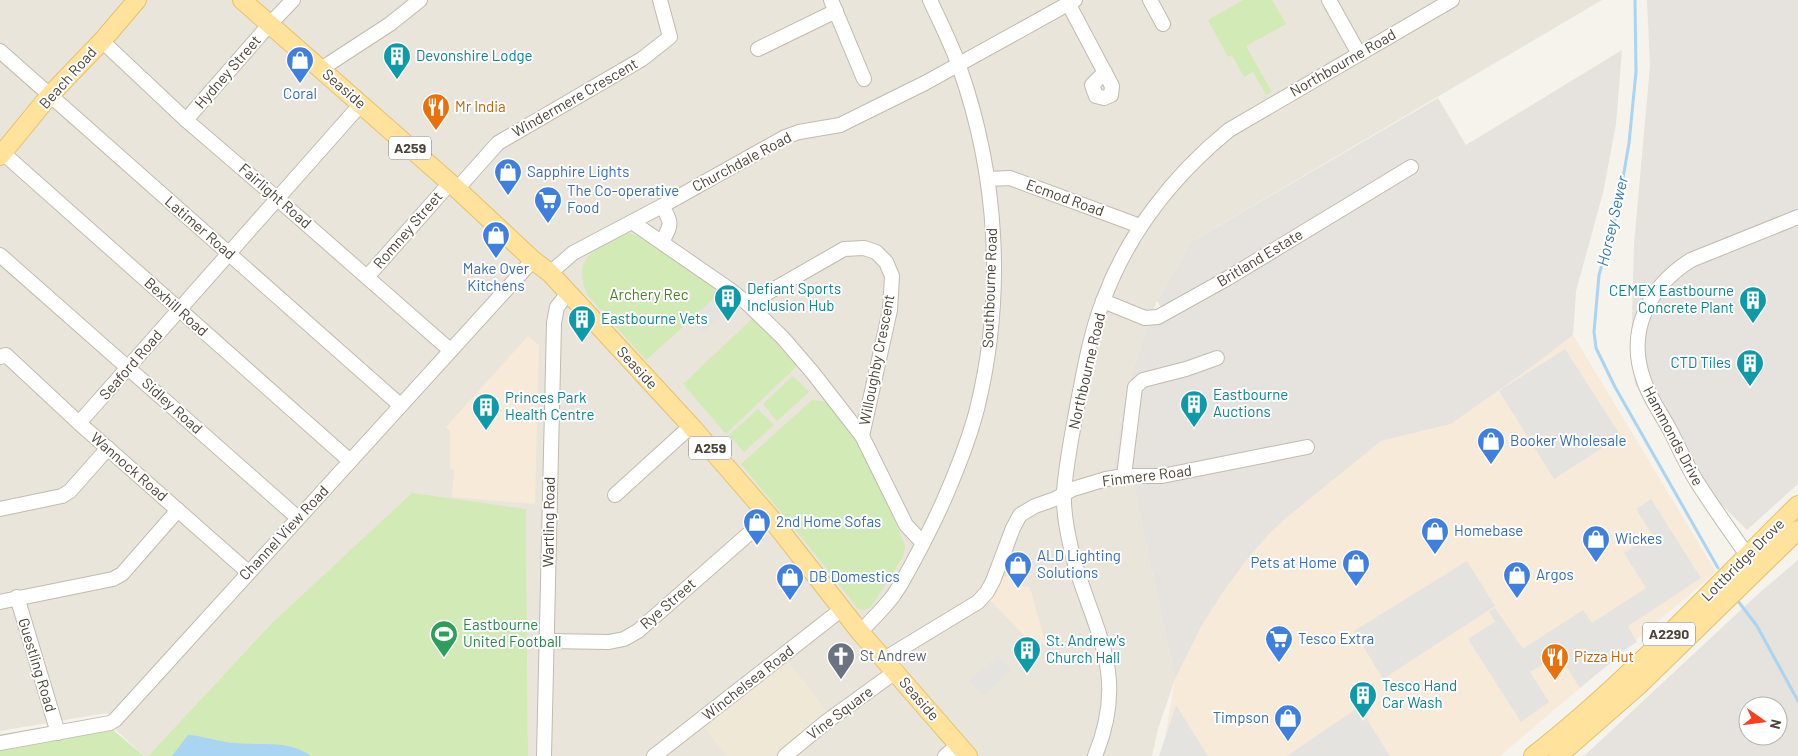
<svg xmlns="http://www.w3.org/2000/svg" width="1798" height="756" font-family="Barlow,sans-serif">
<rect width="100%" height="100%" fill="#f6f3ec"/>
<path fill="#eae5da" d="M0 0H1602L1191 242 1157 301 1148 323 1131 375 1121 415 1113 471 1133 484 1175 679 1158 729 1152 756H528L526 509 271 624 148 756H144L117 731 107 713 0 731Z"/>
<g fill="#f7ead8">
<path d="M1573 335 1716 572 1500 756H1162L1175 679 1202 625 1223 592 1245 562 1268 535 1285 519 1381 441 1451 424 1526 371Z"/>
<path d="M528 336 539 345 535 504 452 497 454 470 450 469V431L446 427Z"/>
<path d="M1004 576 1022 577V586L1030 587 1029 591H1031L1045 642 1037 649 990 600Z"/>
</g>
<g fill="#e6e2dd" fill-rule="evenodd">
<path d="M1647 0H1798V484L1747 530 1683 466 1635 384 1631 355 1634 244 1650 66Z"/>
<path d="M1622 50 1616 124 1603 193 1576 291 1573 335 1526 371 1451 424 1381 441 1285 519 1268 535 1245 562 1223 592 1202 625 1175 679 1133 484 1113 485V471L1121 415 1131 375 1148 323 1168 318 1157 301 1191 242 1438 98 1466 145Z"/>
<path d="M1798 560V756H1584L1758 594ZM1748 706H1778V736H1748Z"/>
</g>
<path fill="#efe8d6" d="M787 660 829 714 776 756H727L703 726Z"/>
<g fill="#d2eab5">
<path d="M1243 0H1272L1286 24 1246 46 1272 92 1266 95 1253 72 1244 77 1232 55 1228 57 1208 20Z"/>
<path d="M628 233 648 240 724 290 646 360 588 296C569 255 598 249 628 233Z"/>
<path d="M754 317 797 366 726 434 683 384Z"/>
<path d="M793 376 809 392 777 421 763 404Z"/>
<path d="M812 400 829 402 858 445 887 500 905 546 903 557 871 607 865 610 858 609 811 549 741 464Z"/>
<path d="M758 409 774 425 744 452 729 435Z"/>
<path d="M412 493 526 509 528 756H148L271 624Z"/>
<path d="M113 730 144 756H0V750Z"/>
</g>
<g fill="#e5e3e0">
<path d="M711 301H724L730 308 702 333 690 320Z"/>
<path d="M1565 349 1621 436 1554 479 1499 391Z"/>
<path d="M1651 499 1701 578 1628 626 1637 642 1613 657 1611 654 1614 660 1580 688 1559 655 1530 672 1549 702 1521 722 1468 639 1495 622 1489 611 1495 608 1523 649 1583 610 1592 623 1646 588 1624 553 1652 535 1636 509Z"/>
<path d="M1467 561 1495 606 1383 679 1354 631Z"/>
<path d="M998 656 1011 670 984 695 969 681Z"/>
<path d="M1176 705 1208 756H1159Z"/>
<path d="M1359 707 1390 756H1287Z"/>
</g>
<path fill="#a9d4f2" d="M188 735C204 736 219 742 235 743 260 746 289 739 311 756H172Z"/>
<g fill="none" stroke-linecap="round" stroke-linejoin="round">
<g stroke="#a9d4f2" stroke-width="3">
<path d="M1635 0 1636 72 1629 143 1617 213 1599 275 1594 332 1596 348 1615 387 1718 568"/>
<path d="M1738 601 1757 626 1798 701"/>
</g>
<g stroke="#c2bbae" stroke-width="16">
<g id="minor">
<path d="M831 0 864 79"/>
<path d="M1150 0 1163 24"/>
<path d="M1329 0 1359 54"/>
<path d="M1068 3 1112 86 1111 95 1104 98 1096 96 1092 85 1105 72"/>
<path d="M102 41 186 120 272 194 450 350"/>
<path d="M758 49 836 11"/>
<path d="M0 51 400 405"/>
<path d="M321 69 390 24 420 0"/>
<path d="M186 120 269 25 293 0"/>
<path d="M3 153 350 461"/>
<path d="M988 179 1010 178 1140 226"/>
<path d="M457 189 498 143 642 59 670 37 660 0"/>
<path d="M632 222 729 289 748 304 783 338 813 373 862 436 906 525 923 543"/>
<path d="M662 242C671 225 673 224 662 206"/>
<path d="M0 255 298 518"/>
<path d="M550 273 573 253 662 206 785 137 799 132 840 125 925 83 1075 0"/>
<path d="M367 277 450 183"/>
<path d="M1103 301 1145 318 1158 317 1228 278 1411 167"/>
<path d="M748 304 844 249 864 248 876 252 886 262 892 276 890 310 862 436"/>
<path d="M0 357 6 355 79 423 248 572"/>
<path d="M79 423 361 104"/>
<path d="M1124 476 1135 387 1143 380 1186 369 1217 358"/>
<path d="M615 495 691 426"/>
<path d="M0 509 62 496 70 491 108 448"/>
<path d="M1747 555C1730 531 1713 507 1697 482 1687 466 1679 448 1671 432 1662 415 1650 399 1644 381 1626 332 1648 287 1691 260L1798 217"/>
<path d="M17 597 58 733"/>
<path d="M0 602 113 579 122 574 178 510"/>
<path d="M860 632C870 622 880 612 889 601 898 591 904 578 911 566 925 540 938 515 949 488 960 462 970 436 977 409 1005 296 998 176 959 66 951 43 940 22 930 0"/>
<path d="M547 641 609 642 624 639 638 631 769 516"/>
<path d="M884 659 978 602 987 592 993 581 1013 528 1020 515 1035 506 1055 499 1073 489 1106 479 1124 476H1162L1307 447"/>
<path d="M0 743 110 723 115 720 533 260"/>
<path d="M544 756 554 323 557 307 568 293"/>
<path d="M654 756 842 609"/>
<path d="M785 756 826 722 895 672"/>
<path d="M945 756 958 745"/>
<path d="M1095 756C1106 729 1112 700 1108 671 1102 629 1080 590 1071 548 1067 531 1063 511 1064 492 1066 464 1072 435 1077 407 1084 371 1090 335 1103 301 1128 233 1174 175 1229 130L1452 0"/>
</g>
</g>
<g stroke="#e6c16a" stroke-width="20">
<g id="major">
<path d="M242 0 457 189 533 260 550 273 691 426 769 516 860 632 968 756"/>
<path d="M0 156 50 95 102 41 137 0"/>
<path d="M1533 756C1629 681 1711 590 1798 505"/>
<path d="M1558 756 1638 686 1798 530"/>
</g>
</g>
<use href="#minor" stroke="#fff" stroke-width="14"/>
<use href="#major" stroke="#ffe39c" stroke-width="18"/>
</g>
<defs>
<g id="building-pin" transform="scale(1.4375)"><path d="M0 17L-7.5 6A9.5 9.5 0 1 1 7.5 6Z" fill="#0f9aa8" stroke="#fff"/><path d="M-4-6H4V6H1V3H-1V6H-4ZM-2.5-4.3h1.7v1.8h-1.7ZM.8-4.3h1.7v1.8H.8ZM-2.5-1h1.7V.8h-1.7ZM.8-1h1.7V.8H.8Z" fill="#fff"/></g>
<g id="shop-pin" transform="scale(1.4375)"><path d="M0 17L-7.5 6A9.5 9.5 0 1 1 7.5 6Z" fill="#3f7fe0" stroke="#fff"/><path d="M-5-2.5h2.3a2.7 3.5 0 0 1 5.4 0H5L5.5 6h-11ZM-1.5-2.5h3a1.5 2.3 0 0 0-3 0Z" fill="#fff"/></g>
<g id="restaurant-pin" transform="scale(1.4375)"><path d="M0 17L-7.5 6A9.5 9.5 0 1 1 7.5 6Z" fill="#e8710a" stroke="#fff"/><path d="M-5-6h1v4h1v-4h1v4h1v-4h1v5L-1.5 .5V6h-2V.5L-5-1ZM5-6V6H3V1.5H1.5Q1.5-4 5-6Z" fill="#fff"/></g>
<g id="supermarket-pin" transform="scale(1.4375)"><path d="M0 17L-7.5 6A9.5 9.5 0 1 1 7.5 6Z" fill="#3f7fe0" stroke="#fff"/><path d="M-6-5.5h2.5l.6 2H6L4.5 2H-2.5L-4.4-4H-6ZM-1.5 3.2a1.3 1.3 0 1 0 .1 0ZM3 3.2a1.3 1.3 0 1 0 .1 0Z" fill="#fff"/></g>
<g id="stadium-pin" transform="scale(1.4375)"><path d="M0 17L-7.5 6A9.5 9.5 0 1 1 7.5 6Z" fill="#2e9e5b" stroke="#fff"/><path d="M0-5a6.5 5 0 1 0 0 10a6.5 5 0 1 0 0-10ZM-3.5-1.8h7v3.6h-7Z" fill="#fff"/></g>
<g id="church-pin" transform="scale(1.4375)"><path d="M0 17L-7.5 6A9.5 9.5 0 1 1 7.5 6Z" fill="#6b7280" stroke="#fff"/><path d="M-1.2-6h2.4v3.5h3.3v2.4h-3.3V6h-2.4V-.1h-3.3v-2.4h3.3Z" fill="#fff"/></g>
</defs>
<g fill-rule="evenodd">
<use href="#building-pin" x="397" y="56"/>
<use href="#shop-pin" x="300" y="60"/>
<use href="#restaurant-pin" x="436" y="107"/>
<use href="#shop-pin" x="508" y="172"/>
<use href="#supermarket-pin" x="548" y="200"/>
<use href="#shop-pin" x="496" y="235"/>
<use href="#building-pin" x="728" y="298"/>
<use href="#building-pin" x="1753" y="300"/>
<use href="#building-pin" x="582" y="319"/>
<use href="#building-pin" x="1750" y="363"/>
<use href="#building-pin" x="1194" y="404"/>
<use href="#building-pin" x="486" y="407"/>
<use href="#shop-pin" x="1491" y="441"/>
<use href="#shop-pin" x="757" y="522"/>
<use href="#shop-pin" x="1435" y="531"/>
<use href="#shop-pin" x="1596" y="539"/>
<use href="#shop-pin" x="1356" y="563"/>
<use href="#shop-pin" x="1018" y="565"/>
<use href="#shop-pin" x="1517" y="575"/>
<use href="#shop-pin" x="790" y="577"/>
<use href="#stadium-pin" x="444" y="634"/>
<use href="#supermarket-pin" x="1279" y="639"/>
<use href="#building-pin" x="1027" y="650"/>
<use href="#church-pin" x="841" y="656"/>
<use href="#restaurant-pin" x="1555" y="657"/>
<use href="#building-pin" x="1363" y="695"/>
<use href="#shop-pin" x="1288" y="718"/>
</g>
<g text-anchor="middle" stroke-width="4" stroke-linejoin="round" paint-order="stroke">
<g fill="#fff" stroke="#817c74" stroke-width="1">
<rect x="389" y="136.5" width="42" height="23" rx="4"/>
<rect x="689" y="436.5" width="42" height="23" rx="4"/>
<rect x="1643" y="622.5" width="52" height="23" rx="4"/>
</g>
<g font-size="14" font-weight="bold" fill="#4b4439">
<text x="410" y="153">A259</text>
<text x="710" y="453">A259</text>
<text x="1669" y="639">A2290</text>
</g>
<g font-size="15" fill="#0d838f" stroke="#fff" text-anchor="start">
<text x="416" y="61">Devonshire Lodge</text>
<text x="747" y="294">Defiant Sports<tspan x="747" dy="17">Inclusion Hub</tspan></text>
<text x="1734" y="296" text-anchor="end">CEMEX Eastbourne<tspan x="1734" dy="17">Concrete Plant</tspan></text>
<text x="601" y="324">Eastbourne Vets</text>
<text x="1731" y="368" text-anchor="end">CTD Tiles</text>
<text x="1213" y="400">Eastbourne<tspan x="1213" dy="17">Auctions</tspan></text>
<text x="505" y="403">Princes Park<tspan x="505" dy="17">Health Centre</tspan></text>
<text x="1046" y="646">St. Andrew's<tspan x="1046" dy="17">Church Hall</tspan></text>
<text x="1382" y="691">Tesco Hand<tspan x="1382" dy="17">Car Wash</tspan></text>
</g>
<g font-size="15" fill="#4b4439" stroke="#fff">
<text transform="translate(1343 63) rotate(-30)" y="5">Northbourne Road</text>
<text transform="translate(228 72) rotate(-49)" y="5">Hydney Street</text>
<text transform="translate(68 78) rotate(-48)" y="5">Beach Road</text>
<text transform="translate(344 89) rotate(41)" y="5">Seaside</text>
<text transform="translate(575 98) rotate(-30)" y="5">Windermere Crescent</text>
<text transform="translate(742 162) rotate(-28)" y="5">Churchdale Road</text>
<text transform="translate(275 196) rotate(41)" y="5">Fairlight Road</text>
<text transform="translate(1065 198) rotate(20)" y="5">Ecmod Road</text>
<text transform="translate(200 228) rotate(41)" y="5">Latimer Road</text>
<text transform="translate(408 230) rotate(-49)" y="5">Romney Street</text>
<text transform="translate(1260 258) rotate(-31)" y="5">Britland Estate</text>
<text transform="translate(990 288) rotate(-88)" y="5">Southbourne Road</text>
<text transform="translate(176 307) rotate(42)" y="5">Bexhill Road</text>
<text transform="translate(877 360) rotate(-79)" y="5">Willoughby Crescent</text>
<text transform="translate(131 365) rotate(-49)" y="5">Seaford Road</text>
<text transform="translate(637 368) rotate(47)" y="5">Seaside</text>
<text transform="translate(1087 371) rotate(-77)" y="5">Northbourne Road</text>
<text transform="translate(172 406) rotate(42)" y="5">Sidley Road</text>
<text transform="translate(1673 436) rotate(62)" y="5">Hammonds Drive</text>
<text transform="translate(129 467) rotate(41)" y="5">Wannock Road</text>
<text transform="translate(1147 476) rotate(-7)" y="5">Finmere Road</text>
<text transform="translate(549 522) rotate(-89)" y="5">Wartling Road</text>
<text transform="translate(284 533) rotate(-47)" y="5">Channel View Road</text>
<text transform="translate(1743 560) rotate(-45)" y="5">Lottbridge Drove</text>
<text transform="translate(668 604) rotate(-41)" y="5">Rye Street</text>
<text transform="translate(37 665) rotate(73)" y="5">Guestling Road</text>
<text transform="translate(748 683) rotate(-38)" y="5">Winchelsea Road</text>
<text transform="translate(919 699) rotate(49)" y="5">Seaside</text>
<text transform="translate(840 713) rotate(-37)" y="5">Vine Square</text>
</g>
<g font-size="15" fill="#366cbe" stroke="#fff" text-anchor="start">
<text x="300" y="99" text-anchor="middle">Coral</text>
<text x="527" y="177">Sapphire Lights</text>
<text x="567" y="196">The Co-operative<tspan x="567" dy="17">Food</tspan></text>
<text x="496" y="274" text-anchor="middle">Make Over<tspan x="496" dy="17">Kitchens</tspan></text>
<text x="1510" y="446">Booker Wholesale</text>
<text x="776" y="527">2nd Home Sofas</text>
<text x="1454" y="536">Homebase</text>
<text x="1615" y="544">Wickes</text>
<text x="1037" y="561">ALD Lighting<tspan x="1037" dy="17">Solutions</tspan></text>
<text x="1337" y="568" text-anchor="end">Pets at Home</text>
<text x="1536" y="580">Argos</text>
<text x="809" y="582">DB Domestics</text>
<text x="1298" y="644">Tesco Extra</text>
<text x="1269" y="723" text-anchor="end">Timpson</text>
</g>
<g font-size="15" fill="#c56008" stroke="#fff" text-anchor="start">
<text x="455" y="112">Mr India</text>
<text x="1574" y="662">Pizza Hut</text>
</g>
<g font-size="15" fill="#4a7f2a" stroke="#fff">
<text x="649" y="300">Archery Rec</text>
</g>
<g font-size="15" fill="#27864d" stroke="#fff" text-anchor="start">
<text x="463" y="630">Eastbourne<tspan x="463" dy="17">United Football</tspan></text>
</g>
<g font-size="15" fill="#5b616d" stroke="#fff" text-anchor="start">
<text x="860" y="661">St Andrew</text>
</g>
<g font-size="16" font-style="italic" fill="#2e7ab2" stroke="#fff">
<text transform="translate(1612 221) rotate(-77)" y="6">Horsey Sewer</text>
</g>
</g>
<g transform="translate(1763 721) rotate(104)"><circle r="24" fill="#ffffff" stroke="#b7b4b0"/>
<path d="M0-4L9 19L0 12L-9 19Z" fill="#fc3f1d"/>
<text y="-8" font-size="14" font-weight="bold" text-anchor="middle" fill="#4b4439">N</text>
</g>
</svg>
